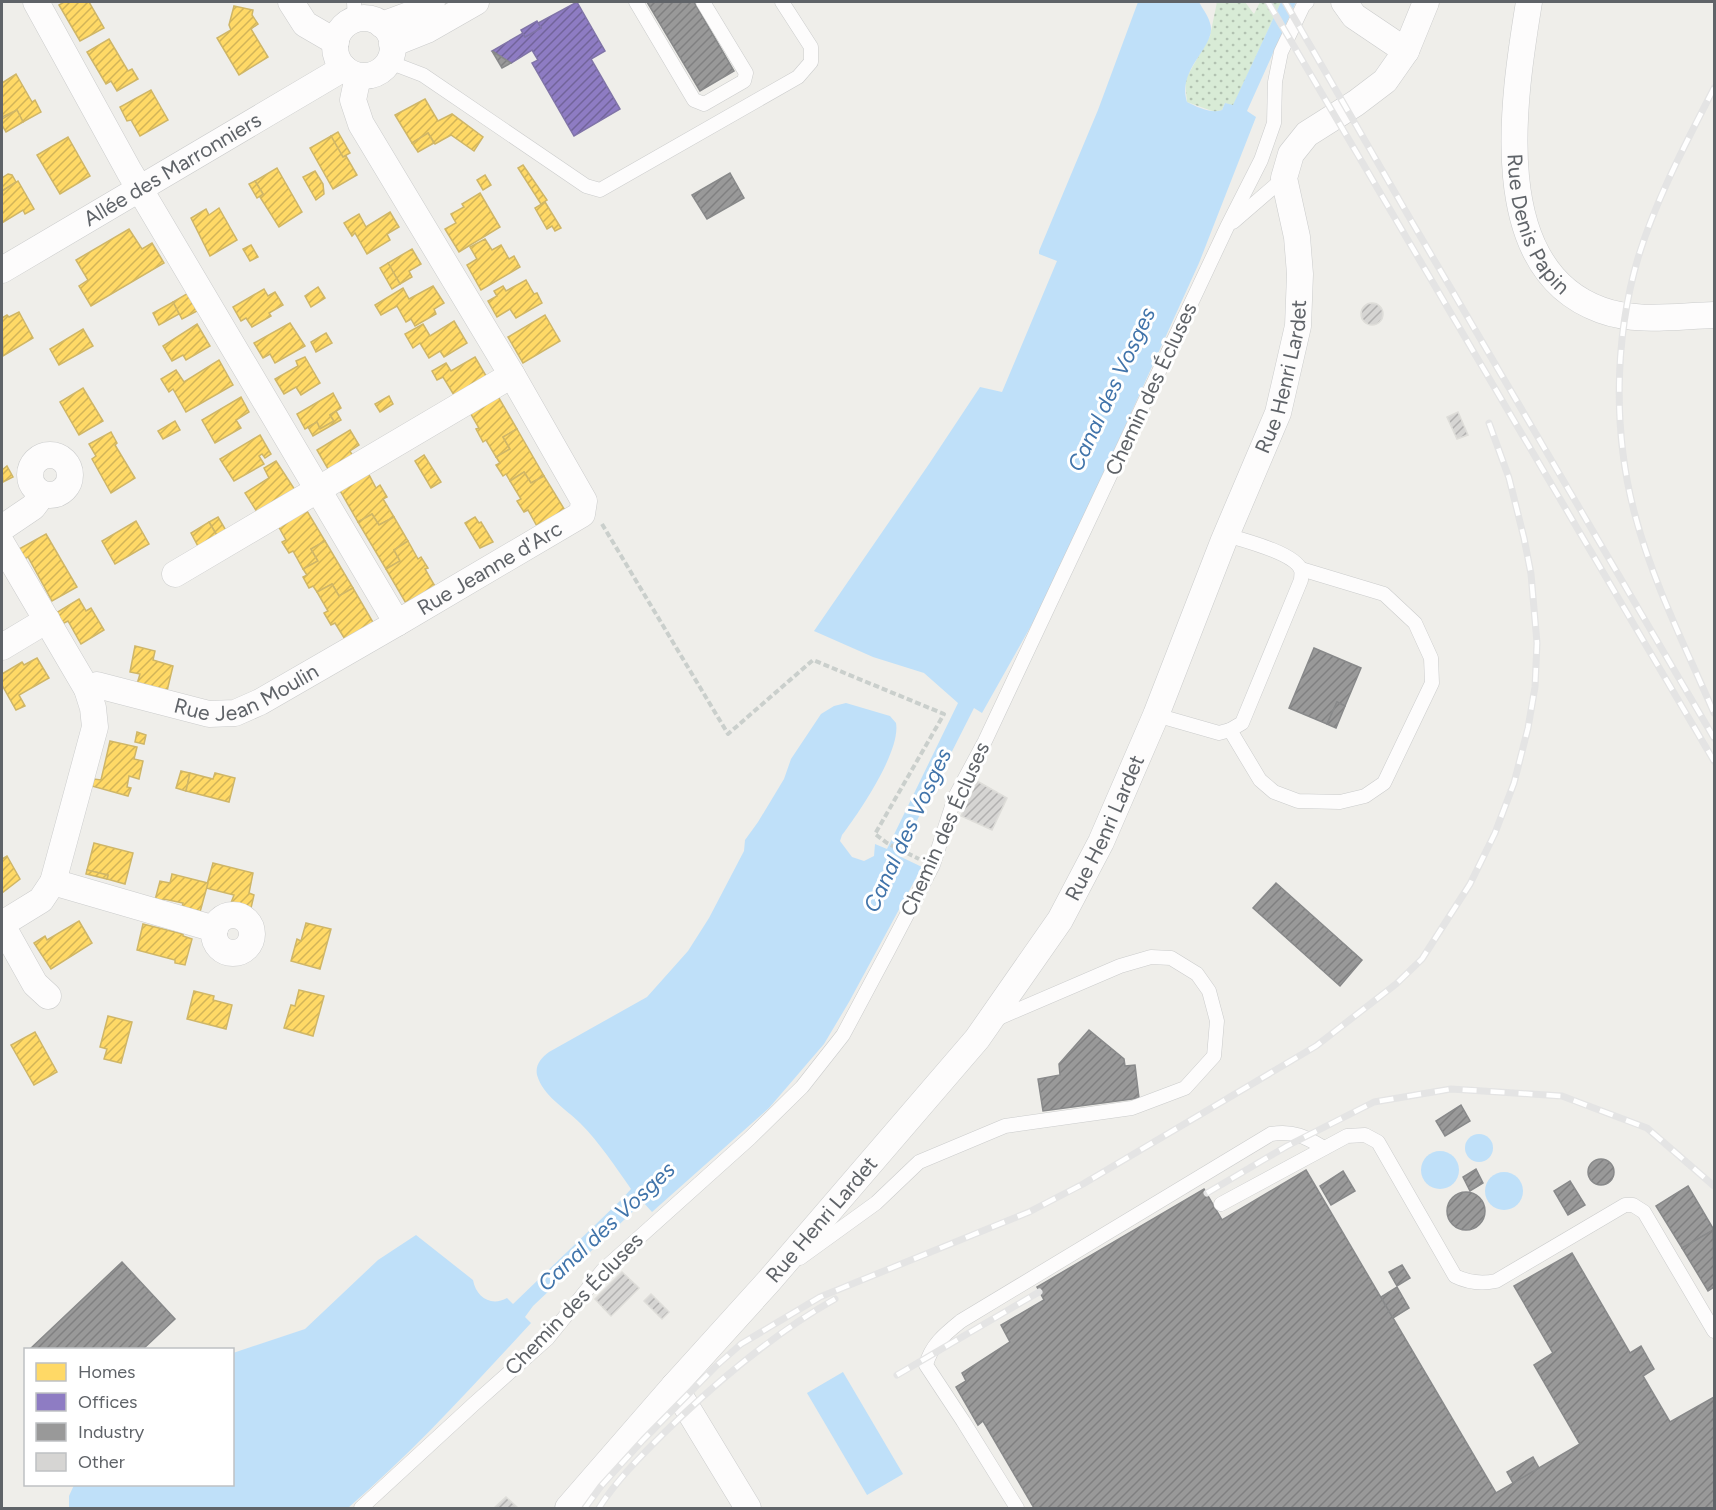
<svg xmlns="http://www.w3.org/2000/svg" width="1716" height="1510" font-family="Figtree,sans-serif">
<defs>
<pattern id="grass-dots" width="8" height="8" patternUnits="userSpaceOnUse" patternTransform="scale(1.5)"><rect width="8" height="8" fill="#d8ebd6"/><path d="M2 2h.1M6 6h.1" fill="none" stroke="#b2c2b1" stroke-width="1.8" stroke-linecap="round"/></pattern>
<pattern id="homes-hatch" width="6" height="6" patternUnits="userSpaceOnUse" patternTransform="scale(1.5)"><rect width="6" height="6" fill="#ffd966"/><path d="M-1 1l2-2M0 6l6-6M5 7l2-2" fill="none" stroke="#d2b458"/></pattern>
<pattern id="offices-hatch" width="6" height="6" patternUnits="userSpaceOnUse" patternTransform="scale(1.5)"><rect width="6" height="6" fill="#8e7cc3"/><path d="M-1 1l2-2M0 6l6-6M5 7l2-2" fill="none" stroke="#72649a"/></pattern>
<pattern id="industry-hatch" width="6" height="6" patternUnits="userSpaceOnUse" patternTransform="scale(1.5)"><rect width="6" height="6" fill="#999"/><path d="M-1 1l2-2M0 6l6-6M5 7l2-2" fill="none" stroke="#808081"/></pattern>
<pattern id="building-hatch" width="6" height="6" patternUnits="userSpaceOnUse" patternTransform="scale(1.5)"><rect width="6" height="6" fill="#d6d5d3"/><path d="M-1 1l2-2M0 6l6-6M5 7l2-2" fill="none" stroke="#b1b0af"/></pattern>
</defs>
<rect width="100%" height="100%" fill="#efeeea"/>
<path fill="url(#grass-dots)" d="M1217 2H1245L1254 14 1260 2H1281L1233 106 1225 103 1222 110 1215 112 1187 102 1185 80 1210 36Z"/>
<g fill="#bfe0f9">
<path d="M1138 2H1199C1202 8 1208 15 1210 23 1218 46 1176 68 1187 102 1197 107 1211 114 1222 110L1225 103 1233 105 1281 2H1296L1247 111 1256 117 1199 263 1088 508 1045 601 982 713 974 708 899 856 922 867 849 1002 824 1044 769 1108 652 1212 643 1202 533 1306 525 1317 531 1323C472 1387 414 1451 348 1508H69V1496L74 1485 232 1484 233 1353 305 1329 378 1260 416 1235 473 1280C476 1297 491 1307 507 1298L513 1304 622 1199 631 1189C615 1166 599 1142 580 1123 565 1108 543 1096 537 1075 535 1065 541 1058 549 1052L647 997 688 951 709 918 744 851 745 840 758 822 784 779 791 759 821 714 834 706 846 703 890 716 896 723C901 751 859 813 842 835L840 841 852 857 864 861 874 856 875 844 887 849 958 703 924 673 873 657 814 631 929 464 980 387 1002 392 1057 261 1039 254V251L1098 110Z"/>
<circle cx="1479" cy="1148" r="14"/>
<circle cx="1440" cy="1170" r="19"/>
<circle cx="1504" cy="1191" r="19"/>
<path d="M843 1372 903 1474 867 1495 807 1393Z"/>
</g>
<g fill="url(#homes-hatch)" stroke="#cfb667" stroke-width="1.5">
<path d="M64 2H89L104 28 80 41 59 5Z"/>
<path d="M234 6 253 10 252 15 258 24 251 29 268 57 239 75 217 38 231 30 229 25Z"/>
<path d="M109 39 128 71 132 69 138 79 117 91 111 81 106 84 87 52Z"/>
<path d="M16 74 32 102 35 100 41 112 23 122 17 110 2 117V83Z"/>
<path d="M151 90 168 120 140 136 131 120 127 121 120 107Z"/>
<path d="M425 99 438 121 452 114 483 137 474 151 451 135 435 144 428 133 412 143 395 115Z"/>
<path d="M17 110 23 122 6 132 2 125V119Z"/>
<path d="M338 132 350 153 343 157 331 136Z"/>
<path d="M428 133 434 143 418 152 412 143Z"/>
<path d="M331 136 343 157 346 156 357 175 333 189 310 148Z"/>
<path d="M68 137 90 176 60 194 37 155Z"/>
<path d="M523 165 547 200 541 204 518 168Z"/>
<path d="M277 168 302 212 279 227 260 197 263 194 255 181Z"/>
<path d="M315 171 323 184 324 194 316 200 303 177Z"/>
<path d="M8 174 12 175 16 182 2 191V178Z"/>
<path d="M485 175 491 185 483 190 477 180Z"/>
<path d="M18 181 34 209 25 214 23 210 2 223V191Z"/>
<path d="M255 181 263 194 257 198 249 184Z"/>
<path d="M480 193 500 227 459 252 445 229 456 223 451 214 464 207 462 204Z"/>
<path d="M545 202 561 228 555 231 552 226 547 229 535 208Z"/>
<path d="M219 208 237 240 210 256 191 218 206 209 209 215Z"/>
<path d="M390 212 399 227 387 234 390 240 367 254 355 233 352 236 344 223 359 214 366 227Z"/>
<path d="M129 229 142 249 152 243 164 263 91 306 79 286 88 280 76 260Z"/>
<path d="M485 239 492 250 501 245 509 259 514 256 520 267 481 290 467 265 477 259 470 247Z"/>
<path d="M251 245 258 257 250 261 243 249Z"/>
<path d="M412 249 421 264 409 271 412 277 400 284 388 263Z"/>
<path d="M388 263 400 284 392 289 380 268Z"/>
<path d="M526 280 534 294 537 293 542 303 516 318 510 309 497 317 488 301 497 296 494 291 503 286 506 291Z"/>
<path d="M433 286 444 303 434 309 436 314 415 326 411 319 406 322 397 306 381 315 375 305 403 288 409 299Z"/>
<path d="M318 287 325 298 311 307 305 296Z"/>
<path d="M264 289 268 296 275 292 283 305 269 313 271 316 252 327 246 318 241 321 233 307Z"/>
<path d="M190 292 199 310 182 319 173 302Z"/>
<path d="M173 302 179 314 159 325 153 313Z"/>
<path d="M19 312 33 338 3 356 2 318 7 315 9 317Z"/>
<path d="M545 315 560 341 523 363 508 337Z"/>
<path d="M454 321 467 343 444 357 440 351 429 358 420 343 413 348 405 334 423 324 430 336Z"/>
<path d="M290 323 305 346 275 363 270 354 263 358 254 343Z"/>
<path d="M197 324 210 346 186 360 183 355 172 361 163 346Z"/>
<path d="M83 329 93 346 59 365 50 349Z"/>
<path d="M326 333 332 343 316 352 311 342Z"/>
<path d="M305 357 320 383 301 395 296 387 284 394 275 379 298 366 296 361Z"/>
<path d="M475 357 489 381 457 400 443 377 437 380 432 371 446 363 451 371Z"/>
<path d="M219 360 233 385 186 412 173 389 169 392 161 379 176 370 184 382Z"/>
<path d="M83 388 103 421 79 435 60 402Z"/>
<path d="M333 393 341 408 330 415 334 421 320 429 317 422 305 429 297 414Z"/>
<path d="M496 393 517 429 503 437 510 449 496 457 486 440 483 442 476 429 479 428 468 409Z"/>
<path d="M389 396 393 404 380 412 375 404Z"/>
<path d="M241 397 249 412 236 420 241 428 215 443 202 420Z"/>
<path d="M336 411 341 420 313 436 308 427 317 422 320 429 334 421 330 415Z"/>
<path d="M175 421 180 430 163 439 158 431Z"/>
<path d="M517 429 544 476 531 483 524 472 510 481 506 474 503 476 496 465 500 463 496 457 510 449 503 437Z"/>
<path d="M350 430 359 445 350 451 355 460 331 474 317 450Z"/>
<path d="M111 432 117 443 115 445 135 478 111 493 92 459 96 456 89 444Z"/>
<path d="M260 435 271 454 265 458 262 454 259 456 264 464 234 481 220 459Z"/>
<path d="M424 455 441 482 431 488 415 461Z"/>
<path d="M276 461 297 493 259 515 245 493 269 478 264 468Z"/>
<path d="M7 466 13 477 3 482 2 470Z"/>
<path d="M366 469 376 488 380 485 387 497 383 499 394 517 379 525 372 514 358 522 338 487Z"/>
<path d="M524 472 531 483 544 476 566 512 538 528 528 510 524 512 517 501 521 499 510 481Z"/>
<path d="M304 506 325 541 311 549 318 561 303 569 293 551 289 553 282 542 286 540 276 522Z"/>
<path d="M372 514 379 525 394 517 408 541 394 550 400 561 386 569 358 522Z"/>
<path d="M218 517 228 534 219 539 209 522Z"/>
<path d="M475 517 479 523 481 522 493 542 480 548 465 523Z"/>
<path d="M136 521 149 544 115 564 102 541Z"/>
<path d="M209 522 219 539 200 550 191 533Z"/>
<path d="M46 534 77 587 52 601 28 557 24 559 19 549Z"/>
<path d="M325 541 353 588 339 596 332 584 317 592 313 586 309 588 303 577 307 575 303 569 318 561 311 549Z"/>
<path d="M408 541 418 559 421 557 428 568 425 569 436 588 407 605 386 569 400 561 394 550Z"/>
<path d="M332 584 339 596 353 588 374 624 346 641 335 623 331 625 324 613 328 611 317 592Z"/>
<path d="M79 599 86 611 91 608 104 630 81 644 68 621 62 624 56 613Z"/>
<path d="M135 646 155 651 153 660 173 666 167 691 137 684 140 674 130 672Z"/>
<path d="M37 658 49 678 19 695 25 706 16 710 2 685V674L22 662 24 665Z"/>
<path d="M137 732 146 735 144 744 135 742Z"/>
<path d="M110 741 137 747 134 759 143 761 139 779 129 776 127 787 131 788 128 796 92 786 94 779 101 780Z"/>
<path d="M181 771 190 773 186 791 176 788Z"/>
<path d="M190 773 213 779 215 773 235 778 229 802 186 791Z"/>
<path d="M94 843 133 853 125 884 107 879 108 875 87 870Z"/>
<path d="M7 856 20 879 2 893V859Z"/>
<path d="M213 863 253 873 249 893 254 895 251 908 231 903 234 895 206 888Z"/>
<path d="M87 870 108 875 107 879 86 874Z"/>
<path d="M172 874 208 883 200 912 182 907 183 903 164 899 163 902 155 900 160 881 170 883Z"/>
<path d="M79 921 92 943 51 969 34 943 45 936 47 940Z"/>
<path d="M306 923 331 929 320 969 291 961 297 939 301 941Z"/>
<path d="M143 924 183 934V936L192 939 185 965 175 963V960L137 950Z"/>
<path d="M299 990 324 996 313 1036 284 1028 291 1005 295 1006Z"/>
<path d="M194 991 214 996 213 1000 232 1005 226 1029 187 1019Z"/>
<path d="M108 1016 132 1022 121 1063 104 1059 107 1049 100 1047Z"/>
<path d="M35 1032 57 1072 34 1085 11 1045Z"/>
</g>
<g fill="url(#offices-hatch)" stroke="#8074a8" stroke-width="1.5">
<path d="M577 2 605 51 591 59 620 109 574 136 532 63 538 60 532 50 511 63 492 51 523 33 525 37 541 28 538 23Z"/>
<path d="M537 21 541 28 525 37 521 30Z"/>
</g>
<g fill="url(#industry-hatch)" stroke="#88898a" stroke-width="1.5">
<path d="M647 2H694L734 71 700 91Z"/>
<path d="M492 51 511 63 502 68Z"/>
<path d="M730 173 744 198 707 219 692 195Z"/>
<path d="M1314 648 1361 668 1345 706 1337 702 1327 724 1289 708Z"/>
<path d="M1337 702 1345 706 1336 728 1327 724Z"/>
<path d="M1276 883 1362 960 1340 986 1253 908Z"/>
<path d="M1089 1030 1124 1059 1125 1066 1135 1065 1139 1098 1043 1111 1038 1079 1060 1075 1059 1064Z"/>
<path d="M1461 1105 1470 1121 1445 1136 1436 1121Z"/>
<circle cx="1601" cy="1172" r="13"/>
<path d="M1476 1169 1483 1183 1470 1191 1463 1177Z"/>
<path d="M1306 1170 1496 1493 1580 1444 1534 1365 1553 1353 1514 1286 1572 1253 1630 1353 1641 1346 1654 1369 1643 1376 1670 1422 1714 1397V1508H1034L983 1421 978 1425 956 1387 966 1381 962 1373 1010 1342 1001 1325 1044 1300 1037 1287 1204 1189 1222 1220Z"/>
<path d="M1343 1171 1355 1191 1331 1205 1320 1186Z"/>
<path d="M1570 1181 1585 1205 1568 1215 1554 1191Z"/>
<path d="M1688 1186 1714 1230 1682 1248 1656 1206Z"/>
<circle cx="1466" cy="1211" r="19"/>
<path d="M1713 1230 1714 1287 1708 1291 1682 1248Z"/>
<path d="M122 1262 175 1319 142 1350H29Z"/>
<path d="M1402 1265 1410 1278 1397 1286 1389 1272Z"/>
<path d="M1397 1287 1409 1308 1393 1318 1381 1297Z"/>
<path d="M1533 1457 1539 1468 1513 1483 1507 1472Z"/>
</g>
<g fill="url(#building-hatch)" stroke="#deddd9" stroke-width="1.5">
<circle cx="1372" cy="314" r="11"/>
<path d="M1458 412 1468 435 1457 439 1447 417Z"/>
<path d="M977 781 1007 798 992 830 961 816Z"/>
<path d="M622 1272 639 1288 611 1316 595 1299Z"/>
<path d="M651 1294 669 1312 662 1319 644 1301Z"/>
<path d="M506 1497 518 1508H494Z"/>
</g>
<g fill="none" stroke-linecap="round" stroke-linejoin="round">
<g stroke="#cbcccc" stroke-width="15">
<g id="service">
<path d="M354 2 355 20"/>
<path d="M636 2 694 100 704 104 744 81 746 73 703 2"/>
<path d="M389 62 423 75 586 186 600 190 798 77 811 62V47L782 2"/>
<path d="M1233 222 1284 178"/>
<path d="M1156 715 1219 733 1230 730 1242 723 1301 580C1301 577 1302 573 1301 570 1295 553 1243 540 1226 535"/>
<path d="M1230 730 1260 780 1274 792 1298 801 1340 802 1365 796 1384 783 1432 683 1431 658 1415 623 1384 594 1301 569"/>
<path d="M1221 1204 1347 1136 1365 1135 1378 1142 1455 1276C1469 1283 1481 1284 1496 1281L1625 1205H1633L1644 1212 1714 1331"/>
<path d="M800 1258 876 1203 919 1162 1005 1126 1132 1108 1185 1088 1214 1056 1217 1021 1209 991 1197 974 1171 958 1151 957 1120 966 994 1020"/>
<path d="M361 1508 475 1403 547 1339 603 1270 750 1138 802 1087 843 1035 889 949 933 865 955 797 985 741 1227 227 1261 160 1274 123 1275 82 1281 52 1303 6 1307 2"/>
<path d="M1017 1508 963 1421 926 1365C931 1345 945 1334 961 1321L1271 1134C1293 1130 1306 1137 1324 1148"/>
</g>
</g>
<g stroke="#cbcccc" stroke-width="27">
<g id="minor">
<path id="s1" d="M36 2 129 171 397 623 582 514 584 501 512 375 361 124 353 100 358 76"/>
<path d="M291 2 305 24 336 42"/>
<path d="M1344 2 1354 16 1406 51"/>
<path id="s2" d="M1529 2C1514 95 1485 268 1601 310 1636 323 1678 316 1714 315"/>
<circle cx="364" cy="47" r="29"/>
<path d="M382 25 409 15 432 2"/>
<path d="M392 44 427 30 476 2"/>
<path id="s3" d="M2 270 344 68"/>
<circle cx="50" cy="475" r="20"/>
<path d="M2 528 33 507 42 495"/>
<path d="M2 544 87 689 93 708 95 727 53 882 41 900 2 924"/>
<path d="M175 574 512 375"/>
<path d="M2 647 47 620"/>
<path id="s4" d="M87 689 97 685 209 714 235 713 260 702 397 623"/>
<path d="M53 882 215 929"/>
<circle cx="233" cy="934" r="19"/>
<path d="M2 925 35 984 48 996"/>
<path d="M674 1386 748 1508"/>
<path id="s5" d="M568 1508 674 1386 769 1281 977 1039 1060 920 1101 842 1156 715 1224 540 1278 413 1298 326 1300 274 1297 237 1284 178 1291 154 1307 134 1356 103 1385 81 1406 51 1426 2"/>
</g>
</g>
<path stroke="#cacfcc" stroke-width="4" stroke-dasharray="6 3" stroke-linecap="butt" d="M602 524 728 734 813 660 944 714 875 834 887 843 919 859"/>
<use href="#service" stroke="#fdfcfc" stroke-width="14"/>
<use href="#minor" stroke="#fdfcfc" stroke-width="26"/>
<g stroke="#e4e4e4" stroke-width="7">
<g id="rail">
<path d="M1268 2 1714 761"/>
<path d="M1285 2 1412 222 1714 738"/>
<path d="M1714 88C1686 143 1656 199 1638 258 1614 340 1613 433 1635 515 1653 583 1686 648 1714 713"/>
<path d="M1207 1193 1287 1146 1374 1102 1451 1089 1562 1096 1647 1128 1714 1186"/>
<path d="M897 1375 1039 1292"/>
<path d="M585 1508 601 1486 643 1440 715 1367 741 1344 820 1297 1029 1212 1083 1184 1316 1046 1396 984 1422 959 1470 884 1495 833 1514 783 1528 728 1535 687 1537 643 1531 574 1524 538 1509 478 1489 423"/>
<path d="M599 1508C616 1481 639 1458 662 1435 714 1384 771 1335 835 1299"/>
</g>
</g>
<use href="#rail" stroke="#fff" stroke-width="4.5" stroke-dasharray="14" stroke-linecap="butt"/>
</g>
<g text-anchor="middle" stroke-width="6" stroke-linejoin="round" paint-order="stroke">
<g font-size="21" fill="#5f6368" stroke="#fff">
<text dy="7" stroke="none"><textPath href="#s3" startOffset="198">Allée des Marronniers</textPath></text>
<text dy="7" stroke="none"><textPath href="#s2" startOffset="228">Rue Denis Papin</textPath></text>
<text dy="7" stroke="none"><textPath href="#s5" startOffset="1356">Rue Henri Lardet</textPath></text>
<text transform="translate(1151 389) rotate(-65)" y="7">Chemin des Écluses</text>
<text dy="7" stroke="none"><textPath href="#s1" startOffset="826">Rue Jeanne d'Arc</textPath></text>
<text dy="7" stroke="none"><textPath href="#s4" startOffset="168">Rue Jean Moulin</textPath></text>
<text dy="7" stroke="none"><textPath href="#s5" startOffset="870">Rue Henri Lardet</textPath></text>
<text transform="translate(945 829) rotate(-66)" y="7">Chemin des Écluses</text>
<text dy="7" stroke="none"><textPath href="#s5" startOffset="384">Rue Henri Lardet</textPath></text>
<text transform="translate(574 1304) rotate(-46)" y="7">Chemin des Écluses</text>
</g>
<g font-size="22" font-style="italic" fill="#4174aa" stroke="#fff">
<text transform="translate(1111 389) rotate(-65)" y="8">Canal des Vosges</text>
<text transform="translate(907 830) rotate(-65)" y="8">Canal des Vosges</text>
<text transform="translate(606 1226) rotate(-43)" y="8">Canal des Vosges</text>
</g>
</g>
<rect width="1716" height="1510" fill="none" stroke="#5f6368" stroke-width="6"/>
<rect x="24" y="1348" width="210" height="138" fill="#ffffff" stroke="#bfc1c3" stroke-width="1.5"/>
<rect x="36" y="1363" width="30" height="18" fill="#ffd966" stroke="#bfc1c3" stroke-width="1.5"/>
<text x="78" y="1378" font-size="18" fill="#5f6368">Homes</text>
<rect x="36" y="1393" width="30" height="18" fill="#8e7cc3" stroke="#bfc1c3" stroke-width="1.5"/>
<text x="78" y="1408" font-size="18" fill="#5f6368">Offices</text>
<rect x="36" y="1423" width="30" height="18" fill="#999999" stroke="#bfc1c3" stroke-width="1.5"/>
<text x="78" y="1438" font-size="18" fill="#5f6368">Industry</text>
<rect x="36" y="1453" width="30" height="18" fill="#d6d5d3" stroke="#bfc1c3" stroke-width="1.5"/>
<text x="78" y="1468" font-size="18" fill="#5f6368">Other</text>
</svg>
